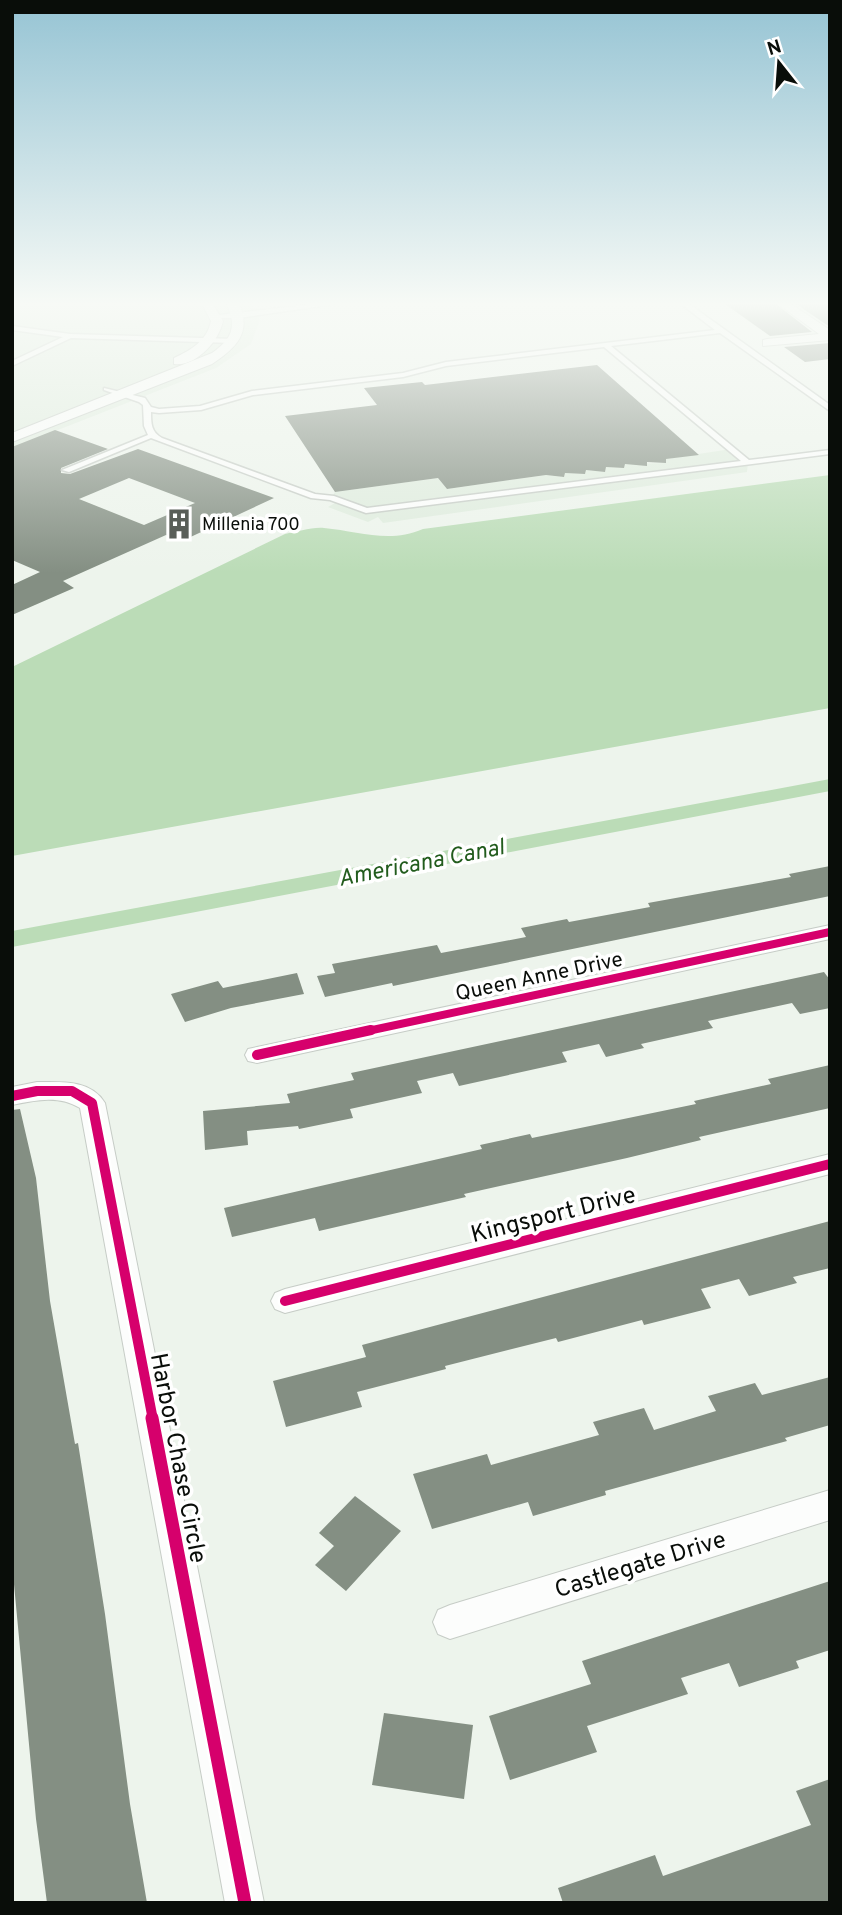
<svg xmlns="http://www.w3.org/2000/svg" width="842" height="1915" font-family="Overpass,sans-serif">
<rect width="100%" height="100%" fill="#edf4ec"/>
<g fill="#dfecde">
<path d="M12 304H251L260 320 251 344 216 368 12 448Z"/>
<path d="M731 449 748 463 747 472 383 523 378 517 368 522 328 507 335 503 331 498 335 492 438 478 447 489 546 475 564 477 565 473 585 474 586 470 605 472 606 467 624 468 625 464 666 463V459Z"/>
</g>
<path fill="#bbdcb7" d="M830 475V708L12 856V667L285 534C297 532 311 527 324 528 358 531 389 544 423 529Z"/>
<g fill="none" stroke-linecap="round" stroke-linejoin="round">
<path fill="#bbdcb7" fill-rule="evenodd" d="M830 779V791L12 947V931Z"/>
</g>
<g fill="#848f83" fill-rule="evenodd">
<path d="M725 304H776L812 332 770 336Z"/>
<path d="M796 304H830V327Z"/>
<path d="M830 343V359L805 362 784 347Z"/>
<path d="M597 365 699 455 666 459V463L647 462V466L625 464 624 468 606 467 605 472 586 470 585 474 565 473 564 477 546 475 447 489 438 478 335 492 285 416 377 405 364 388 422 382 425 385Z"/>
<path d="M55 430 108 449 61 468V473L70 474 138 449 274 498 182 541 166 535 63 581 74 588 12 615V585L40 572 12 560V447ZM129 478 195 503 144 525 79 499Z"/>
<path d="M830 866V896L393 986 392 983 325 997 317 976 335 973 332 964 437 945 441 953 526 937 521 928 567 919 569 922 650 907 648 903 791 877 789 874Z"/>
<path d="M824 972 830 980V1008L800 1014 792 1003 708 1021 713 1028 641 1044 644 1048 606 1057 599 1044 562 1052 567 1062 459 1086 453 1073 417 1081 422 1093 350 1109 353 1118 299 1129 298 1126 247 1131 248 1145 205 1150 203 1111 290 1103 287 1094 354 1080 351 1073Z"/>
<path d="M297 973 304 994 231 1008 185 1022 171 994 218 981 223 988Z"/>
<path d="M830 1065V1108L699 1137 701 1140 627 1158 464 1194 466 1197 319 1231 315 1218 232 1237 224 1208 482 1149 480 1145 530 1134 532 1138 696 1104 694 1101 771 1084 768 1079Z"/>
<path d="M20 1109 36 1178 50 1301 75 1444 78 1443 105 1614 130 1804 147 1903H47L36 1819 12 1563V1110Z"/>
<path d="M830 1221V1268L793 1277 797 1283 749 1296 739 1279 701 1289 711 1308 644 1325 642 1320 558 1342 556 1338 445 1366 446 1369 357 1392 362 1407 286 1427 273 1381 366 1357 362 1345Z"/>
<path d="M830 1377V1425L785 1438 787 1441 605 1491 606 1495 533 1516 528 1502 432 1529 413 1474 487 1454 491 1465 599 1435 593 1422 644 1408 654 1430 716 1411 708 1396 755 1383 762 1395Z"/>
<path d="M355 1496 401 1531 346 1591 315 1565 334 1546 319 1533Z"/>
<path d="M830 1581V1650L796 1661 799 1668 739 1687 729 1663 681 1678 688 1694 587 1726 597 1752 510 1780 489 1716 591 1684 582 1661Z"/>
<path d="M384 1713 473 1725 464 1799 372 1785Z"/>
<path d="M830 1779V1903H563L558 1888 655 1855 663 1876 811 1825 796 1791Z"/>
</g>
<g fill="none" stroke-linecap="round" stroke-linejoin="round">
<g stroke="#c6ccc6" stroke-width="3">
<g id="service">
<path d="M314 304H335L239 318H214L211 316Z"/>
<path d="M681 304H689L830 405V411L720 333 611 346 749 460 830 450V454L366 513 330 500 311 498 151 438 69 472 62 470 148 435 144 426 143 405 139 402 104 390V388L145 398 151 407 159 409 200 406 252 391 403 373 446 362 715 330ZM604 347 741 461 367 508 334 496 315 494 162 438C151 432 151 423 151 412L159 413 201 410 253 395 403 377 446 366Z"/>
<path d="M12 326 70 334 234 339 237 341 234 343 71 338 12 366V361L63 337 12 330Z"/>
</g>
</g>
<g stroke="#c6ccc6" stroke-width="2">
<g id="minor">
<path d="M202 304H213L223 321C219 341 196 367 174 364V358C191 350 207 341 211 321Z"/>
<path d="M227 304H239C252 333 236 348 212 364L12 442V433L212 353C232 339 237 327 227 304Z"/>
<path d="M778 304H791L830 330V340L763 346V340L767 339 819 334Z"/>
<path d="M830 925V939L257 1063 248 1061 245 1055 248 1049 257 1047Z"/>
<path d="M37 1082C60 1082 91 1079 105 1103L264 1903H225L80 1108C59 1095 36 1100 12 1105V1087Z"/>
<path d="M830 1154V1174L285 1313 275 1309 271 1301 275 1293 285 1289Z"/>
<path d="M830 1490V1520L450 1639 438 1634 433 1622 438 1610 450 1605Z"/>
</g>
</g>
<use href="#service" fill="#fcfdfc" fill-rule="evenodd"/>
<use href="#minor" fill="#fcfdfc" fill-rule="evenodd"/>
<g stroke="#fff" stroke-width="12">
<path id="cycleway-far2" d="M363 1032 830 932"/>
</g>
<g stroke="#fff" stroke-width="15">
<g id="cycleway-far1">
<path d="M257 1055 371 1030"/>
<path d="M12 1096 37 1091H72L92 1103 153 1420"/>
<path d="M285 1301 830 1164"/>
</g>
</g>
<g stroke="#fff" stroke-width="18">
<path id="cycleway" d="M152 1418 245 1903"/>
</g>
<use href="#cycleway-far2" stroke="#d6006c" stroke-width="8"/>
<use href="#cycleway-far1" stroke="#d6006c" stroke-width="10"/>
<use href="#cycleway" stroke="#d6006c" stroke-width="13"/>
</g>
<linearGradient id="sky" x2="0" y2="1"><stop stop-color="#96c4d4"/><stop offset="0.53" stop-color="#f7faf6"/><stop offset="1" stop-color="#f7faf6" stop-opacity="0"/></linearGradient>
<rect width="842" height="573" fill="url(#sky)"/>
<defs>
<g id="building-bare" transform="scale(2.415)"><path d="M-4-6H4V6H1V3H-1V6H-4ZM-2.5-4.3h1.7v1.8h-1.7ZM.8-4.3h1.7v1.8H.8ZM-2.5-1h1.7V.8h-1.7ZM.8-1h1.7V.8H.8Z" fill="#595e58" stroke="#fff" stroke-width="2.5" paint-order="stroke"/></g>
</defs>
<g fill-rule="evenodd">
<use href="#building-bare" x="179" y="524"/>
</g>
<g text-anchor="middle" stroke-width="7" stroke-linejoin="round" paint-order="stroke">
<g font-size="18" fill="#090d09" stroke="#fff" text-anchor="start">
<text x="202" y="530">Millenia 700</text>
</g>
<g font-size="21" fill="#090d09" stroke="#fff">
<text transform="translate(539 976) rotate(-12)" y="7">Queen Anne Drive</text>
</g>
<g font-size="23" font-style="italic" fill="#225c1d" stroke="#fff">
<text transform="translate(421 862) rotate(-11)" y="8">Americana Canal</text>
</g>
<g font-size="24" fill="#090d09" stroke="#fff">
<text transform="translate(553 1214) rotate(-14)" y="8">Kingsport Drive</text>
<text transform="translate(179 1458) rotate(79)" y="8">Harbor Chase Circle</text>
<text transform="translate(640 1564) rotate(-17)" y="8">Castlegate Drive</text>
</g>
</g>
<rect width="842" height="1915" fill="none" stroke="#090d09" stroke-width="28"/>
<g transform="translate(779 63) rotate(343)" stroke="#ffffff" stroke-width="5" paint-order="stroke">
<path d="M0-5L12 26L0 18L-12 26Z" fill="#090d09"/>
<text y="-10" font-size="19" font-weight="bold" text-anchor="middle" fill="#090d09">N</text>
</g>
</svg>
